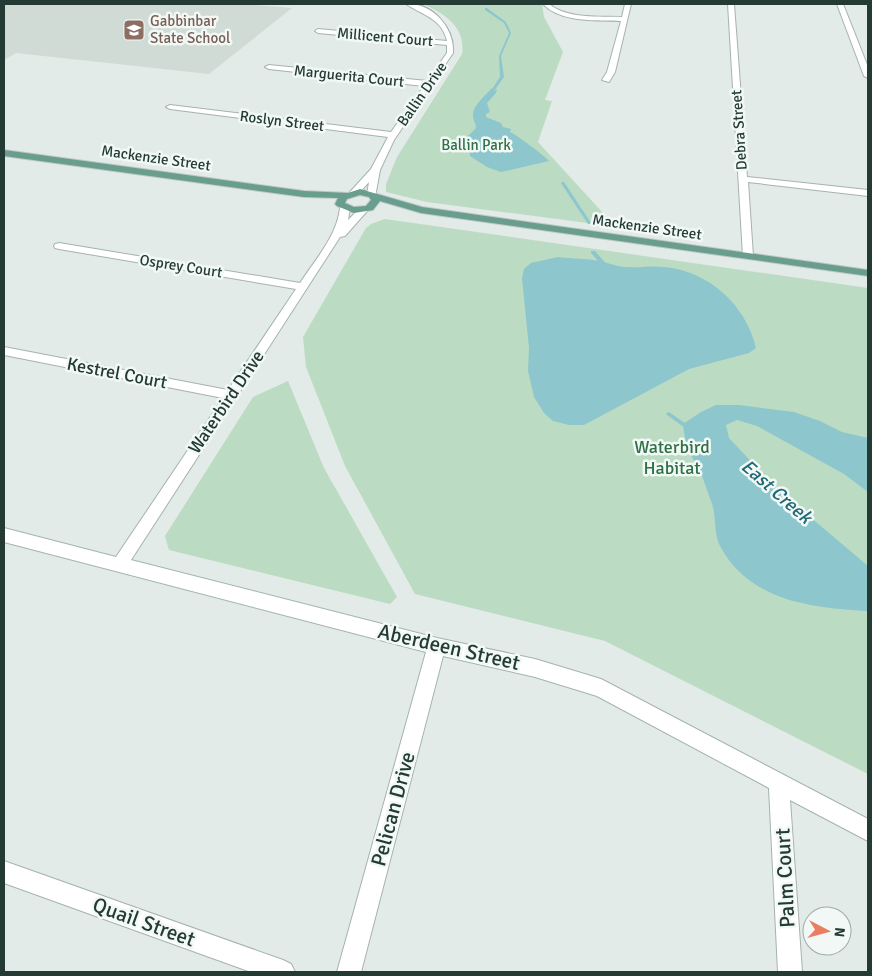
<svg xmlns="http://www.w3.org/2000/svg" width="872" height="976" font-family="Signika,sans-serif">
<rect width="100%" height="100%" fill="#e2ebe7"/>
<path fill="#d0dbd6" d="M4 4H242L292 8 209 74 16 53 4 60Z"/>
<g fill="#bcdbc3">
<path d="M423 4H542L544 17 563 52 545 100 552 101 538 142 614 225 610 226 427 202 386 192V184L397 157 462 54C466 27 445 14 423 4Z"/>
<path d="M385 219 868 288V774L605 641 415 594 345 466 306 367 303 337 366 228 371 224Z"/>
<path d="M288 381 324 468 397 597 390 604 169 550 165 536 253 397Z"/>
</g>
<g fill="#8dc6cd">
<path d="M492 88 493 92 497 89 496 93 487 103 490 112 486 114V117L501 123 503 127 511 129 510 132C517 135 546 157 549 161L501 172 487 167 470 156 467 137 476 128C476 123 473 121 473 116 472 106 486 95 492 88Z"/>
<path d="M558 257C572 259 589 258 603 262 608 263 613 265 618 266 633 269 649 265 664 267 709 271 746 305 756 348L749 353 689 369 584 425H569L553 421 544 413 534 397 528 371 529 348 522 278 524 269 531 263Z"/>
<path d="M716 405H739L794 412 820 421 842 432 868 438V492L844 474 757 426 737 420 726 425 729 438 777 489 868 566V611C812 608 749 601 720 546 713 532 717 515 711 501 707 491 704 479 699 470 689 452 685 444 683 424L701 412Z"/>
</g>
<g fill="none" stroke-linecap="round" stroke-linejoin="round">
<g fill="#8dc6cd" fill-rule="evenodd">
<path d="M485 8H487L506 22 511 33 501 56 504 77 489 98 487 97 500 77 499 56 509 33 504 23 485 10Z"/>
<path d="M562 182H564L591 223 590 224H588L561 183Z"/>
<path d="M591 251H595L609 267V269H605L591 253Z"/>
<path d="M669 412 692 428 693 429 692 430H688L667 415 666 414 667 413Z"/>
</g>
<g stroke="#a5b3ae" stroke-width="2">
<g id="minor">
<path d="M406 4C432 2 455 28 453 53L394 140 380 170 375 197 372 198 367 195 369 182 358 194H352L350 192 371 169 388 137 170 109 166 107 170 105 391 132 424 86 269 69 265 67 269 65 427 81 447 53V45L318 33 315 31 318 29 447 41C442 18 422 15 406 4Z"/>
<path d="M543 4H549C567 19 599 16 622 17L625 4H631L615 72 609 82 602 80 607 72 621 21C597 20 561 23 543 4Z"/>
<path d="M728 4H734L747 177 868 190V196L748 182 753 256 748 259 743 256Z"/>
<path d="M837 4H843L868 67V78L864 76Z"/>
<path d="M345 205 350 208 348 220 360 208H366L368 210 345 236 340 237 131 560 437 638 535 659 601 679 868 819V841L790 800 802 972H778L769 788 597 696 535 677 443 656 361 972H337L426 652 4 542V528L116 557 223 398 4 355V347L228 390 296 289 59 249 55 248 54 246 55 244 59 243 300 283C315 260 337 236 340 208Z"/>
<path d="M4 861 283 960 291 964 295 972H251L4 883Z"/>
</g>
</g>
<g stroke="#c1c8c6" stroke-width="2">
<path id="major" d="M4 150 304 191 348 193 360 189 422 207 868 270V276L421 213 380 201 373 210 354 213 337 206 335 204 338 198 304 197 4 156ZM360 195 369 197 371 200 366 206 354 207 345 203 347 199Z"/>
</g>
<use href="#minor" fill="#fff" fill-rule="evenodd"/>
<use href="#major" fill="#699e8f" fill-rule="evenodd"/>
</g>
<defs>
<g id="school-square" transform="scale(1.125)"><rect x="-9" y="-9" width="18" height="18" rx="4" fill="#8d6e63" stroke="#f2f8f5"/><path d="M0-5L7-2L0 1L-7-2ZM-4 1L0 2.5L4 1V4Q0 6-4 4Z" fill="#fff"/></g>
</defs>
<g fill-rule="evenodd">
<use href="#school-square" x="134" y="30"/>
</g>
<g text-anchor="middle" stroke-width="5" stroke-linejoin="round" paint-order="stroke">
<g font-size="15" fill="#785e54" stroke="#f2f8f5" text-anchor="start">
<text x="150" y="26">Gabbinbar<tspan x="150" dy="17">State School</tspan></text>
</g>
<g font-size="15" fill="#233b34" stroke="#f2f8f5">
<text transform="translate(385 37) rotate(5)" y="5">Millicent Court</text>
<text transform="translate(349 76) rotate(6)" y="5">Marguerita Court</text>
<text transform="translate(422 94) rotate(-55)" y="5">Ballin Drive</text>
<text transform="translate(282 121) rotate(7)" y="5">Roslyn Street</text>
<text transform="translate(739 130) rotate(-94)" y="5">Debra Street</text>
<text transform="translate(156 158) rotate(8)" y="5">Mackenzie Street</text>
<text transform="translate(647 227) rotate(8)" y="5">Mackenzie Street</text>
<text transform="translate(181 266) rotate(9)" y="5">Osprey Court</text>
</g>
<g font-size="15" fill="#2f7046" stroke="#f2f8f5">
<text x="476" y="150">Ballin Park</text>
</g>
<g font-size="18" fill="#233b34" stroke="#f2f8f5">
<text transform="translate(117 373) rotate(11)" y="6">Kestrel Court</text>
<text transform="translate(226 402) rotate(-56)" y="6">Waterbird Drive</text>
</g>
<g font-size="18" fill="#2f7046" stroke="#f2f8f5">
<text x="672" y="453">Waterbird<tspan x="672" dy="21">Habitat</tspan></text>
</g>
<g font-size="19" font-style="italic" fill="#206974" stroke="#f2f8f5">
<text transform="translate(777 491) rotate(41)" y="7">East Creek</text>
</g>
<g font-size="21" fill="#233b34" stroke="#f2f8f5">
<text transform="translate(449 647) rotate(13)" y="7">Aberdeen Street</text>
<text transform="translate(393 809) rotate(-75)" y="7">Pelican Drive</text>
<text transform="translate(785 878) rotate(-93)" y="7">Palm Court</text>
<text transform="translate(144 922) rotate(20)" y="7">Quail Street</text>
</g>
</g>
<rect width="872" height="976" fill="none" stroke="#233b34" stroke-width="10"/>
<g transform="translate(827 931) rotate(96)"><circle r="24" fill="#f2f8f5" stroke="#9faca8"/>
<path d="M0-4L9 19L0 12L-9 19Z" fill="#ea7e61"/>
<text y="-8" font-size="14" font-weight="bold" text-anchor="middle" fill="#233b34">N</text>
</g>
</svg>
